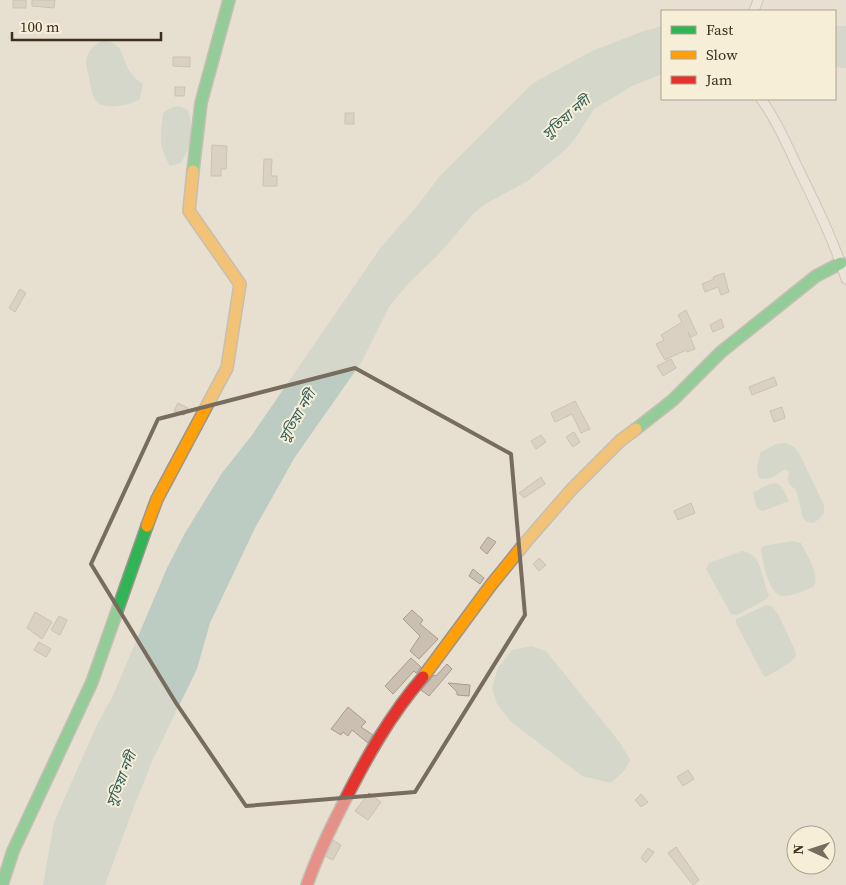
<svg xmlns="http://www.w3.org/2000/svg" width="846" height="885" font-family="'Source Serif 4','Noto Sans Bengali',serif">
<rect width="100%" height="100%" fill="#e7e0d1"/>
<g fill="#bcccc2">
<path d="M662 26V74L632 86 594 109 575 139 565 150 528 181 485 204 474 213 438 255 408 284 389 307 361 363 295 457 255 528 210 623 197 669 153 759 132 812 105 885H43L54 822 96 727 114 693 167 568 185 533 222 473 252 435 381 247 418 205 439 177 533 83 592 51 644 31Z"/>
<path d="M835 26H846V68L835 67Z"/>
<path d="M102 40C125 42 121 59 131 73 134 78 139 81 143 84L140 99C132 105 107 110 98 103 91 97 91 86 89 77 87 70 84 61 88 54 91 48 97 44 102 40Z"/>
<path d="M179 106 188 110C194 132 193 143 181 163L170 166C158 143 160 138 163 113L170 108Z"/>
<path d="M786 443 794 447 799 453 824 505V513L818 520 813 523 807 522 803 518 796 490 789 484 788 479 789 472 785 469C777 475 770 481 759 478 755 468 758 461 761 452L776 444Z"/>
<path d="M777 483 783 489 789 501 763 511C755 510 755 500 753 493L769 484Z"/>
<path d="M792 541 801 543C807 556 820 573 814 587 805 590 793 596 783 596 769 596 762 560 761 548L764 546Z"/>
<path d="M742 551C764 555 760 577 769 595L767 599 737 615 731 614 706 569 709 563Z"/>
<path d="M766 605 772 606 779 616 795 650 796 656 791 662 766 677 763 675 736 623V619Z"/>
<path d="M531 646 546 651 621 744 630 760C625 771 620 776 610 783L582 776 510 721 497 704 492 688 498 668 512 650Z"/>
</g>
<g fill="#cbbfb2" stroke="#a89c90">
<rect x="13" y="0" width="13" height="8"/>
<path d="M32 0H55L54 8 32 6Z"/>
<path d="M173 57H190V67L173 66Z"/>
<path d="M175 87H185L184 96H175Z"/>
<rect x="345" y="113" width="9" height="11"/>
<path d="M212 145 227 146 226 169H221V176H211Z"/>
<path d="M264 159H272L271 176H277V186H263Z"/>
<path d="M724 273 729 292 721 295 718 287 705 292 702 284 714 279 713 277Z"/>
<path d="M20 289 26 293 15 312 9 308Z"/>
<path d="M686 310 697 334 691 337 688 332 695 349 687 352 686 350 665 360 656 344 664 340 661 335 682 322 678 315Z"/>
<path d="M721 319 724 327 713 332 710 325Z"/>
<path d="M671 359 676 368 663 376 657 366Z"/>
<path d="M774 377 777 385 752 395 749 387Z"/>
<path d="M575 401 590 429 581 433 572 414 555 422 551 413Z"/>
<path d="M178 403 188 408 184 415 174 411Z"/>
<path d="M782 407 785 418 774 422 770 411Z"/>
<path d="M574 432 580 442 573 447 566 437Z"/>
<path d="M541 435 546 442 536 449 531 441Z"/>
<path d="M541 477 545 484 524 498 519 493Z"/>
<path d="M691 503 695 513 678 520 674 511Z"/>
<path d="M488 537 496 542 487 554 480 548Z"/>
<path d="M539 558 546 565 539 571 533 564Z"/>
<path d="M473 569 484 578 480 584 469 576Z"/>
<path d="M412 610 423 620 420 624 438 639 419 659 410 651 420 636 403 619Z"/>
<path d="M35 612 52 622 42 639 27 628Z"/>
<path d="M59 616 67 620 60 635 51 630Z"/>
<path d="M39 642 51 649 46 657 34 650Z"/>
<path d="M411 658 421 667 416 673 414 671 393 694 385 686Z"/>
<path d="M447 664 452 669 429 696 421 690 434 675 436 676Z"/>
<path d="M448 683 470 685 469 696 457 695V692Z"/>
<path d="M348 707 366 722 361 727 373 735 368 743 352 730 348 736 343 732 341 735 331 729Z"/>
<path d="M688 770 694 779 683 786 677 777Z"/>
<path d="M369 793 381 802 368 820 355 811Z"/>
<path d="M641 794 648 802 641 807 635 800Z"/>
<path d="M333 840 341 845 333 860 325 856Z"/>
<path d="M676 847 699 880 693 885 668 853Z"/>
<path d="M648 848 654 852 646 863 641 858Z"/>
</g>
<g fill="none" stroke-linecap="round" stroke-linejoin="round">
<g stroke="#ada599" stroke-width="11">
<g id="street">
<path d="M754 11 758 0"/>
<path d="M761 99C777 121 787 145 799 170 816 205 834 241 846 279"/>
</g>
</g>
<g stroke="#9c958a" stroke-width="14">
<g id="fast">
<path d="M193 171 201 103 229 0"/>
<path d="M636 429 673 400 721 352 816 276 841 263"/>
<path d="M2 885 13 851 92 682 147 526"/>
</g>
</g>
<g stroke="#9c958a" stroke-width="14">
<g id="slow">
<path d="M147 526 157 499 227 368 240 284 189 211 193 171"/>
<path d="M423 677 491 585 525 543 571 490 621 440 636 429"/>
</g>
</g>
<g stroke="#9c958a" stroke-width="14">
<path id="jam" d="M307 885C317 856 329 831 343 804 365 760 390 715 423 677"/>
</g>
<use href="#street" stroke="#efebe3" stroke-width="9"/>
<use href="#fast" stroke="#30b455" stroke-width="11"/>
<use href="#slow" stroke="#ff9f0a" stroke-width="11"/>
<use href="#jam" stroke="#e5322d" stroke-width="11"/>
</g>
<path d="M0 0H846V885H0ZM355 368 511 454 525 615 415 792 246 806 176 703 91 564 158 419Z" fill="#e7e0d1" fill-opacity=".55" fill-rule="evenodd"/>
<path fill="none" stroke="#786c5e" stroke-width="4" stroke-linejoin="round" d="M355 368 511 454 525 615 415 792 246 806 176 703 91 564 158 419Z"/>
<g text-anchor="middle" stroke-width="4" stroke-linejoin="round" paint-order="stroke">
<g font-size="14" font-style="italic" fill="#2f5d5a" stroke="#f7eed8">
<text transform="translate(566 117) rotate(-41)" y="5">সুতিয়া নদী</text>
<text transform="translate(297 416) rotate(-60)" y="5">সুতিয়া নদী</text>
<text transform="translate(121 779) rotate(-68)" y="5">সুতিয়া নদী</text>
</g>
</g>
<rect x="661" y="10" width="175" height="90" fill="#f7eed8" stroke="#ada18e"/>
<rect x="671" y="26" width="25" height="8" fill="#30b455" stroke="#ada18e"/>
<text x="706" y="35" font-size="15" fill="#3d2e20">Fast</text>
<rect x="671" y="51" width="25" height="8" fill="#ff9f0a" stroke="#ada18e"/>
<text x="706" y="60" font-size="15" fill="#3d2e20">Slow</text>
<rect x="671" y="76" width="25" height="8" fill="#e5322d" stroke="#ada18e"/>
<text x="706" y="85" font-size="15" fill="#3d2e20">Jam</text>
<g transform="translate(811 850) rotate(273)"><circle r="24" fill="#f7eed8" stroke="#ada18e"/>
<path d="M0-4L9 19L0 12L-9 19Z" fill="#786c5e"/>
<text y="-8" font-size="14" font-weight="bold" text-anchor="middle" fill="#3d2e20">N</text>
</g>
<path d="M12 32v8h149v-8" fill="none" stroke="#3d2e20" stroke-width="2.5"/>
<text x="20" y="32" font-size="15" fill="#3d2e20" stroke="#f7eed8" stroke-width="4" paint-order="stroke">100 m</text>
</svg>
